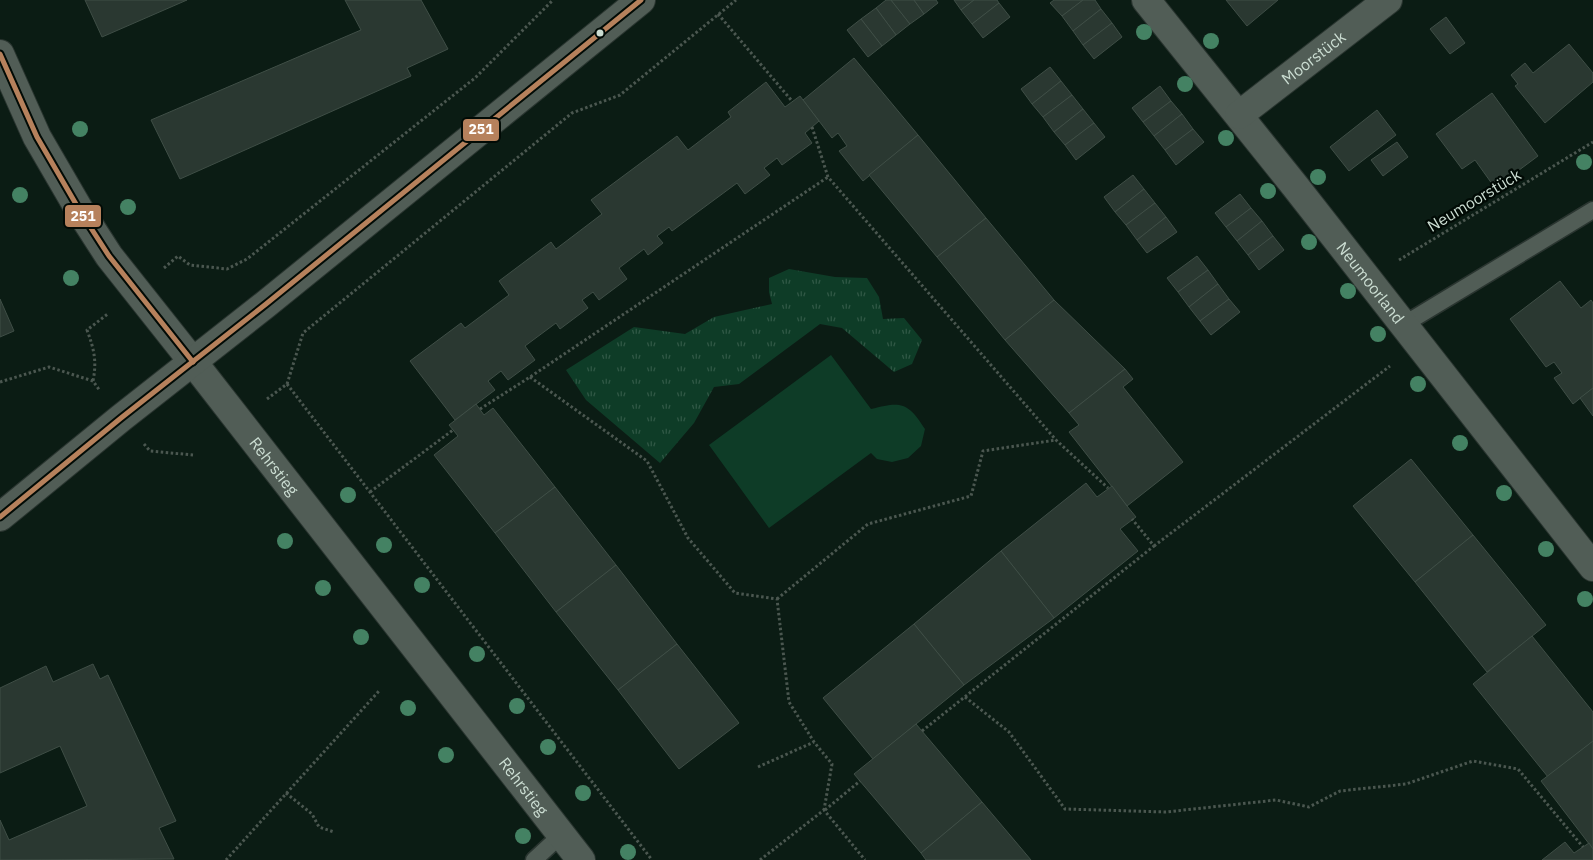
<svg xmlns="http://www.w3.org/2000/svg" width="1593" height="860" font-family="'IBM Plex Sans',sans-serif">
<defs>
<pattern id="park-tufts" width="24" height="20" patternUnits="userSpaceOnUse" patternTransform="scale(1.25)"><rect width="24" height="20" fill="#0e3c27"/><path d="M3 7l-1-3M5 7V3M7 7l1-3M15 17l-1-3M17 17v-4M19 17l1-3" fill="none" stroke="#305845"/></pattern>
</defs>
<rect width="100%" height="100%" fill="#0b1c14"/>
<path fill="#0e3c27" d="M831 355 871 409C901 401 908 402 925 429L921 446 908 458 892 462 877 459 871 453 769 528 709 445Z"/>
<path fill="url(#park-tufts)" d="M789 269 835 277 867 278 879 297 883 319 904 318 922 340 912 364 894 372 842 328 820 324 739 384 714 387 694 423 660 463 586 400 566 370 634 327 685 334 714 317 772 304 769 292V278Z"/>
<g fill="#2a3831" stroke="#3f4e46">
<path d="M85 0H187L102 37Z"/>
<path d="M345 0H421L448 49 407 68 411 76 180 179 151 120 361 30Z"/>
<path d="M886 0H891L910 24 896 35 876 8Z"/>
<path d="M891 0H914L924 14 910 24Z"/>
<path d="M914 0H936L938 3 924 14Z"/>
<path d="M954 0H974L961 10Z"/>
<path d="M974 0H997L999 3 972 24 961 10Z"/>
<path d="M1054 0H1083L1062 16 1050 3Z"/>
<path d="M1083 0H1095L1101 9 1073 31 1062 16Z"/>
<path d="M1226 0H1278L1247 26Z"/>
<path d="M999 3 1010 17 983 38 972 24Z"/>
<path d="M876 8 896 35 882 46 861 19Z"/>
<path d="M1101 9 1112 23 1083 45 1073 31Z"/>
<path d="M1446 17 1465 43 1450 54 1430 29Z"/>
<path d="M861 19 882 46 868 57 847 30Z"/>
<path d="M1112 23 1122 37 1094 59 1083 45Z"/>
<path d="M1569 44 1593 73V82L1545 123 1515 86 1518 84 1511 75 1525 63 1533 73Z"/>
<path d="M854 58 918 135 863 181 839 151 847 146 838 133 832 138 803 100Z"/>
<path d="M1050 67 1061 81 1032 104 1021 89Z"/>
<path d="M1061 81 1072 95 1043 117 1032 104Z"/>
<path d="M766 82 785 107 800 96 819 121 805 133 812 143 782 165 777 158 764 168 770 175 745 194 737 183 672 231 669 227 657 236 663 243 648 255 644 249 619 268 627 279 599 300 593 292 582 300 588 308 560 329 556 323 525 346 535 360 508 380 501 371 488 381 495 390 455 420 410 361 461 323 465 328 509 295 499 281 551 242 556 249 602 214 591 200 677 136 688 150 731 117 728 112Z"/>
<path d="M1160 86 1171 101 1143 122 1132 108Z"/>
<path d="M1492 93 1538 156 1495 188 1475 160 1462 169 1436 134Z"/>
<path d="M1072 95 1083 109 1054 132 1043 117Z"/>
<path d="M1171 101 1182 114 1154 136 1143 122Z"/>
<path d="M1083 109 1094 123 1065 145 1054 132Z"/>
<path d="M1377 110 1396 135 1349 171 1330 147Z"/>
<path d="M1182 114 1193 129 1165 150 1154 136Z"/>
<path d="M1094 123 1105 137 1076 160 1065 145Z"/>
<path d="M1193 129 1204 142 1176 165 1165 150Z"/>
<path d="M918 135 986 218 937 257 869 175Z"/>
<path d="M1397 142 1408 157 1383 176 1371 160Z"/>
<path d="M1133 175 1144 189 1115 212 1104 197Z"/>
<path d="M1144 189 1155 203 1126 225 1115 212Z"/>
<path d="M1240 194 1251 208 1226 227 1215 213Z"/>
<path d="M1155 203 1166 217 1137 240 1126 225Z"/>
<path d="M1251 208 1262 221 1237 241 1226 227Z"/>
<path d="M1166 217 1177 232 1147 253 1137 240Z"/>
<path d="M986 218 1054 300 1005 340 937 257Z"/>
<path d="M1262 221 1273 236 1248 255 1237 241Z"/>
<path d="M1273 236 1284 250 1259 270 1248 255Z"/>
<path d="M1197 256 1208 270 1178 292 1167 278Z"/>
<path d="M1208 270 1218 284 1189 307 1178 292Z"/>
<path d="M1560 281 1581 308 1591 300 1593 303V388L1573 404 1554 378 1562 373 1554 362 1546 367 1510 319Z"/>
<path d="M1218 284 1229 299 1200 321 1189 307Z"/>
<path d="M0 299 14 331 0 337Z"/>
<path d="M1229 299 1240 312 1211 335 1200 321Z"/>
<path d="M1054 300 1125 369 1069 413 1005 340Z"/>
<path d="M1125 369 1133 379 1123 387 1183 462 1127 506 1069 432 1079 425 1069 413Z"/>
<path d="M1593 388V416L1580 398Z"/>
<path d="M476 404 484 415 493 408 555 487 495 533 434 455 458 436 449 425Z"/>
<path d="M1411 459 1473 535 1415 582 1353 506Z"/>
<path d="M1086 483 1097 497 1112 486 1127 506 1136 517 1120 529 1138 551 1054 618 1001 551Z"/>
<path d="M555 487 616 565 556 612 495 533Z"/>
<path d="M1473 535 1546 625 1487 672 1415 582Z"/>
<path d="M1001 551 1054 618 964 685 914 624Z"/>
<path d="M616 565 677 644 618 690 556 612Z"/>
<path d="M914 624 964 685 873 759 823 698Z"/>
<path d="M1532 636 1593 712V741L1548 777 1473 684Z"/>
<path d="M677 644 739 723 679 769 618 690Z"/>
<path d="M93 664 100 679 108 675 176 821 159 828 174 859 0 860V820L9 840 87 806 60 746 0 773V688L46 666 53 682Z"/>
<path d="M916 724 982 802 921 853 854 774Z"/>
<path d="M1593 741V849L1541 781Z"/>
<path d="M982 802 1031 860H926L921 853Z"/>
<path d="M1565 842 1574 853 1589 843 1593 849V860H1542Z"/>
</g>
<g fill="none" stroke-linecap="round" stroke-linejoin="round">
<g stroke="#2a3530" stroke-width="19">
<g id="lane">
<path d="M1403 325 1593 210"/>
<path d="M534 860 561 835"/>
</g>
</g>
<g stroke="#2a3530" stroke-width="30">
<g id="street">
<path id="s1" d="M1146 0 1295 186 1593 567"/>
<path id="s2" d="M1239 115 1388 0"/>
<path id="s3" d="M193 362 581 860"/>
</g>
</g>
<g stroke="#2a3530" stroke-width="30">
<g id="secondary">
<path d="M0 54 37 137 80 211 109 256 193 362"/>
<path d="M0 517 121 418 266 304 641 0"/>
</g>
</g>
<g stroke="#4b5750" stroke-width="3" stroke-dasharray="2.5 2.5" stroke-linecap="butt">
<path d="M718 14 792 101"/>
<path d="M812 127 828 177 1056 440 1108 488"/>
<path d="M1399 260 1593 142"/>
<path d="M164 268 178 256 190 265 227 269 247 259 475 78 553 0"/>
<path d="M530 377 647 461 688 538 735 593 777 599 789 702 814 742 832 764 824 810"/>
<path d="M93 381C97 361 94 349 87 330L109 313"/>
<path d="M0 382 49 367 93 381 100 391"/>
<path d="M287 384 652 860"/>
<path d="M267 399 287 384 303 333 572 113 620 95 736 0"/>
<path d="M480 409 530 377 828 177"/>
<path d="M144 444 150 451 193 455"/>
<path d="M370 492 453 430"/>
<path d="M1154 546 1390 366"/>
<path d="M777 599 868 524 971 496 983 451 1056 440"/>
<path d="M965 697 1009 732 1065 809 1166 812 1276 800 1309 807 1340 791 1406 784 1473 761 1518 769 1583 847"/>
<path d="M922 731 1154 546 1132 519"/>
<path d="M758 767 814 742"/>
<path d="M286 793 312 814 319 827 334 832"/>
<path d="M825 810 860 781"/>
<path d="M226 860 379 691"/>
<path d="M760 860 824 810 865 860"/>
</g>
<use href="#lane" stroke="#515d56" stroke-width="16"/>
<use href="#street" stroke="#515d56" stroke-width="28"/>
<use href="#secondary" stroke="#515d56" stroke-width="28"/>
<g stroke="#010a05" stroke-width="9">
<g id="bus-1">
<path d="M0 54 37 137 80 211 109 256 193 362"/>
<path d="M0 517 121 418 266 304 641 0"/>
</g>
</g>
<use href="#bus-1" stroke="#b6815c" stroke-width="5"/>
</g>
<g fill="#448263">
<circle cx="1144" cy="32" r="8"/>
<circle cx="1211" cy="41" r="8"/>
<circle cx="1185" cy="84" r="8"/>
<circle cx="80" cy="129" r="8"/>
<circle cx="1226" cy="138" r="8"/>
<circle cx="1584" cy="162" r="8"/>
<circle cx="1318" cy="177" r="8"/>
<circle cx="1268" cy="191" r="8"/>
<circle cx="20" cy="195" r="8"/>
<circle cx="128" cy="207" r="8"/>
<circle cx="1309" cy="242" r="8"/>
<circle cx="71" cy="278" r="8"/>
<circle cx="1348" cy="291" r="8"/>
<circle cx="1378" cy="334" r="8"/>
<circle cx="1418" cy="384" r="8"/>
<circle cx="1460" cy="443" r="8"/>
<circle cx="1504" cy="493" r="8"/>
<circle cx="348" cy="495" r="8"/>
<circle cx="285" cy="541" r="8"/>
<circle cx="384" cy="545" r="8"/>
<circle cx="1546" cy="549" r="8"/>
<circle cx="422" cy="585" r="8"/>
<circle cx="323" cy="588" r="8"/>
<circle cx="1585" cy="599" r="8"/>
<circle cx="361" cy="637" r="8"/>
<circle cx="477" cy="654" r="8"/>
<circle cx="517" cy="706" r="8"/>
<circle cx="408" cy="708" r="8"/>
<circle cx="548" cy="747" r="8"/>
<circle cx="446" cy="755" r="8"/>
<circle cx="583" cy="793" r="8"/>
<circle cx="523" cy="836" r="8"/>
<circle cx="628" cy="852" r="8"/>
</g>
<circle fill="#cbddd2" stroke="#010a05" stroke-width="2" cx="600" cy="33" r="4.5"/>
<g text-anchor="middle" stroke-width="4.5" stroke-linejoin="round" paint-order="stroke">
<g font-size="16" fill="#cbddd2" stroke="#010a05">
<text dy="6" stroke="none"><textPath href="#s2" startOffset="94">Moorstück</textPath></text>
<text transform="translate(1474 200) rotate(-31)" y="6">Neumoorstück</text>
<text dy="6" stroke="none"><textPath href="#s1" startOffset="361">Neumoorland</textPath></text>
<text dy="6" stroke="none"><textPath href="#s3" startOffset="132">Rehrstieg</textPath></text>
<text dy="6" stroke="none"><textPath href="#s3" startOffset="538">Rehrstieg</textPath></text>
</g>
</g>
<g stroke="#010a05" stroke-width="2">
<rect x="462" y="118" width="38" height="24" rx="5" fill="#b6815c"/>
<rect x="64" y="204" width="38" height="24" rx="5" fill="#b6815c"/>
</g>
<g font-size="14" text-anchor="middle" font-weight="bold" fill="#fff">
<text x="481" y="134">251</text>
<text x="83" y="221">251</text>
</g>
</svg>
